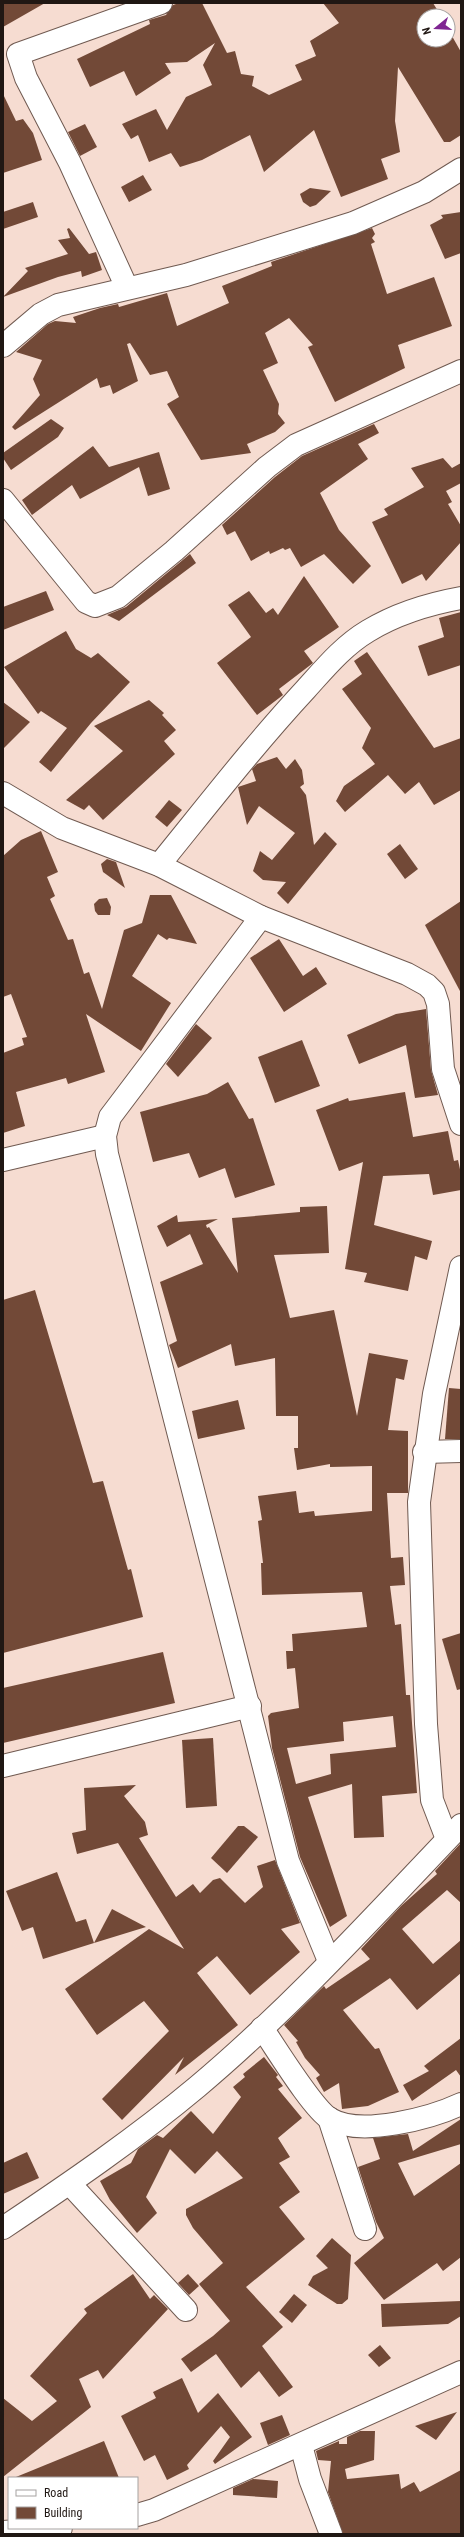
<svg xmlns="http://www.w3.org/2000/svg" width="464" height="2537" font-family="'Roboto Condensed',sans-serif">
<rect width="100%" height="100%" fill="#f6dcd1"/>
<g fill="#724937" fill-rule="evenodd">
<path d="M3 3H45L3 27Z"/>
<path d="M179 3H202L227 53 235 51 241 74 254 76 252 86 269 95 302 80 295 65 316 56 310 41 339 23 323 3H433L441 16H424V40H448V29L461 52V135L450 142H444L398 67 395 121 400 152 381 159 388 179 341 197 314 130 264 172 250 135 202 160 180 167 171 153 149 162 138 135 131 139 122 124 156 109 167 130 186 97 212 85 203 65 215 43 187 62 165 63 171 73 136 96 124 71 90 87 77 59 150 24 149 20 166 15 173 5Z"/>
<path d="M3 94 16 121 23 119 33 133 42 160 3 173Z"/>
<path d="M85 124 97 147 80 156 68 132Z"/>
<path d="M143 175 152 190 129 202 121 187Z"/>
<path d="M310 188 331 191 316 205 310 207 303 202 300 194Z"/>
<path d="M33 202 38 217 3 229V212Z"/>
<path d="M461 212V253L445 259 430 225 443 218 441 215Z"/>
<path d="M69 228 89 254 96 252 102 270 82 277 81 271 58 277 3 297 28 271 25 268 68 254 58 240 70 238 67 229Z"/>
<path d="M372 228 375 234 372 238 375 242 371 244 387 294 434 277 452 326 398 345 405 368 335 402 308 347 313 345 289 318 265 333 278 363 263 370 279 404 278 414 285 423 275 432 247 444 251 453 201 460 167 404 179 397 167 371 150 375 130 343 127 344 138 381 113 394 110 385 100 388 97 378 15 430 12 427 40 395 33 379 42 360 16 352 48 324 55 321 76 323 73 317 100 308 118 304 119 307 167 293 177 326 229 303 222 286 272 266 271 262Z"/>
<path d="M51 419 64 428 58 437 11 470 3 458V453Z"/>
<path d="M374 424 379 433 358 444 368 459 320 493 339 530 371 566 353 584 324 554 301 567 290 548 285 550 283 548 270 554 269 551 251 561 235 531 227 535 222 525 275 477 302 456Z"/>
<path d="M93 446 109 467 159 452 170 489 148 496 139 467 80 499 72 485 32 515 22 500Z"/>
<path d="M443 458 452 468 461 463V483L446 491 452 502 448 504 461 526V542L426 581 422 574 402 584 372 522 388 515 384 509 424 487 411 468Z"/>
<path d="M190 554 196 563 119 621 107 615 126 607Z"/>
<path d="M304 576 339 627 304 651 313 663 279 689 283 695 257 715 217 663 251 637 228 605 249 591 266 613 273 608 278 615Z"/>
<path d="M46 591 54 610 3 630V607Z"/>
<path d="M461 612V665L428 676 418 646 444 637 439 618Z"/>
<path d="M66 631 76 649 91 658 98 653 130 682 91 723 51 772 39 762 67 728 41 711 38 714 4 667Z"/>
<path d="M367 652 434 748 461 738V790L434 805 419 782 405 794 388 775 345 812 336 801 344 786 375 764 362 748 371 728 342 689 362 674 354 661Z"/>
<path d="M149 700 164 713 162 715 176 730 164 741 175 754 103 820 89 805 84 810 66 800 123 751 94 726Z"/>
<path d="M3 702 30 722 3 749Z"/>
<path d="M277 757 286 769 295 759 302 770 304 784 300 787 306 795 314 845 325 832 337 844 288 904 277 893 286 882 263 880 253 871 260 851 272 860 295 833 259 806 247 825 238 787 256 781 252 769 257 764Z"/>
<path d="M169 800 182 810 167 827 155 817Z"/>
<path d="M41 831 58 872 47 877 55 896 50 899 68 940 73 939 84 974 89 972 102 1009 124 930 142 923 150 895H171L197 944 169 938 167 940 158 934 132 976 171 1003 141 1051 86 1014 105 1072 68 1084 66 1078 16 1092 25 1126 3 1133V1053L24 1045 22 1038 27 1037 11 994 3 997V856L21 840Z"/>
<path d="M400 844 418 869 405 879 387 854Z"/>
<path d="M107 859 116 862 125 888 103 872 101 864Z"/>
<path d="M107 898 111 907 110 915H98L95 911 94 904 99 899Z"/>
<path d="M461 901V993L425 925Z"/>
<path d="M279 939 303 976 316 967 327 984 284 1012 250 958Z"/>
<path d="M426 1009 431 1070 438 1095 415 1098 406 1045 359 1064 347 1035 396 1014Z"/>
<path d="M196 1024 212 1038 178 1077 166 1064Z"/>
<path d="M302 1040 320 1086 275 1103 258 1057Z"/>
<path d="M228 1082 249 1119 253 1118 275 1185 235 1198 225 1168 199 1178 189 1153 153 1162 140 1112 207 1094Z"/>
<path d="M405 1092 413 1137 448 1131 454 1161 458 1160 461 1174V1190L433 1195 429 1174 383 1176 374 1225 432 1241 427 1260 415 1256 408 1291 364 1282 367 1273 345 1269 363 1162 339 1171 316 1110 348 1098 349 1101Z"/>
<path d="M327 1206 329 1253 274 1255 290 1318 334 1310 357 1416 369 1353 408 1360 404 1380 396 1378 388 1430 408 1431V1493H387L391 1558 403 1557 405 1585 390 1586 395 1625 401 1624 406 1695H410L417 1793 382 1796 384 1837 354 1838 352 1784 308 1797 347 1916 330 1927 300 1857 272 1748 268 1716 271 1713 299 1708 295 1668 287 1669 286 1651H293L292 1634 367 1627 362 1592 262 1595 261 1563H263L258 1521 262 1520 258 1496 296 1491 299 1513 314 1511 315 1516 372 1511V1466L330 1467V1464L297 1470 294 1448H298V1416H276L275 1358 235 1366 231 1344 178 1368 169 1345 177 1341 160 1282 203 1264 190 1234 167 1247 157 1226 177 1215 178 1222 218 1219 206 1225 207 1228 209 1227 238 1273 232 1218 300 1212V1207ZM393 1716 396 1747 330 1754 331 1774 296 1784 287 1748 344 1741 343 1722Z"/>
<path d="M35 1290 93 1483 103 1481 128 1570 131 1569 143 1617 3 1653V1300Z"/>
<path d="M449 1388 461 1389V1439H445Z"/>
<path d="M238 1400 245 1429 198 1439 192 1411Z"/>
<path d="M461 1633V1689L457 1690 442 1639Z"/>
<path d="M163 1652 175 1703 3 1743V1688Z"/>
<path d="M213 1738 217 1806 186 1808 182 1740Z"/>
<path d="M136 1785 124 1796 145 1822 148 1835 139 1838 176 1897 193 1884 200 1893 213 1880 220 1878 245 1903 263 1887 257 1866 275 1860 300 1923 281 1929 300 1952 250 1995 217 1956 197 1973 238 2025 175 2075 184 2057 122 2120 102 2099 169 2031 144 2001 97 2035 65 1989 149 1929 184 1949 118 1843 77 1854 72 1833 86 1830 84 1788Z"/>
<path d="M238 1826H244L258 1837 227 1873 211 1858Z"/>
<path d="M461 1843V1903L447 1890 402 1929 433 1964 461 1940V1973L417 2010 390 1978 343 2010 375 2049 379 2048 399 2092 368 2106 342 2109 339 2083 324 2092 316 2078 320 2075 305 2058 296 2042 298 2041 284 2025 324 1986 326 1989 370 1959 361 1949 401 1906 437 1874 435 1871Z"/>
<path d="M57 1872 76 1922 86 1919 94 1943 43 1959 33 1927 22 1931 6 1891Z"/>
<path d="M112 1909 146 1927 94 1943Z"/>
<path d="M461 2038V2077L456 2070 412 2101 403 2085 429 2071 424 2066Z"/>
<path d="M264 2057 278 2075 276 2077 283 2086 278 2089 302 2118 278 2138 290 2157 279 2163 300 2192 279 2207 305 2239 246 2287 283 2327 262 2346 293 2387 279 2397 259 2371 241 2388 216 2354 191 2372 181 2359 213 2336 230 2321 199 2284 223 2263 193 2228 186 2215V2209L243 2178 217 2151 195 2174 170 2149 146 2197 157 2213 137 2233 110 2200 100 2181 131 2163 138 2149 157 2135 163 2138 191 2111 213 2134 241 2097 233 2087 245 2077 243 2074Z"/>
<path d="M461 2119V2144L398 2163 414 2196 461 2163V2257L443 2271 437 2263 384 2300 354 2263 384 2238 376 2222 358 2167 380 2159 373 2138 408 2134 413 2151Z"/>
<path d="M27 2152 39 2178 3 2194V2163Z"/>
<path d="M332 2238 351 2255 348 2299 342 2304H337L308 2285 313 2276 328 2268 316 2256Z"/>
<path d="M133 2274 150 2299 154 2295 168 2309 103 2379 98 2370 79 2379 91 2407 3 2477V2398L32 2421 57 2401 30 2376 87 2313 84 2309Z"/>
<path d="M188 2274 199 2286 189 2295 178 2283Z"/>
<path d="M294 2294 307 2305 292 2323 279 2312Z"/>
<path d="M461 2301V2316L448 2324 382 2327 381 2304Z"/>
<path d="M380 2345 391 2358 379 2367 368 2355Z"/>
<path d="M182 2378 198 2413 218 2393 252 2437 215 2464 213 2461 230 2437 221 2426 187 2465 189 2469 167 2480 155 2455 144 2461 121 2416 156 2398 153 2392Z"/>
<path d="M457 2412 436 2440 415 2426Z"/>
<path d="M282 2415 290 2435 268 2445 260 2423Z"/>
<path d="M360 2431H375L374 2460 345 2469 347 2479 399 2474 401 2489 414 2482 420 2492 461 2470V2534H343L328 2492 331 2461 318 2460 316 2451 339 2441V2444H347V2437Z"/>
<path d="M104 2441 119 2478H16V2477Z"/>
<path d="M253 2479 278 2481 277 2498 233 2495V2488Z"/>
</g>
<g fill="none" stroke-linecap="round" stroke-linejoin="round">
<g stroke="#705a51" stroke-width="24">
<g id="minor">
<path d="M127 288 70 163 26 78 18 54 161 3"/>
<path d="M3 346 41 314 58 305 186 275 353 223 424 192 461 169"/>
<path d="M3 500 86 602 95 606 118 597 174 551 267 467 296 445 461 371"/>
<path d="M3 793 62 828 159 865 261 917 407 974 427 985 434 992 438 1004 443 1069 461 1124"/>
<path d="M159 865C207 806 254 745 306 689 325 668 343 646 368 631 396 614 428 604 461 598"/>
<path d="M261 917 110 1117 105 1136 107 1154 288 1861 329 1961"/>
<path d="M3 1160 105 1136"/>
<path d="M424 1452 461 1451"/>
<path d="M3 1766 250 1706"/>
<path d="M447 1839 432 1800 426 1724 419 1502 434 1394 461 1267"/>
<path d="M262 2028C276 2048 312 2108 330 2119 361 2137 431 2118 461 2104"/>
<path d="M329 2118 365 2229"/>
<path d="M70 2184 186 2310"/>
<path d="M3 2228C69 2184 136 2138 197 2087 292 2007 376 1914 461 1825"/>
<path d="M301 2445 310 2479 331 2534"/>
<path d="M137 2515 154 2510 461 2372"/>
<path d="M3 2532 61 2528"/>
</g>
</g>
<use href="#minor" stroke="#fff" stroke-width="22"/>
</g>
<rect width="464" height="2537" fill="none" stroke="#201713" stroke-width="8"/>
<rect x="8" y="2477" width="130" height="52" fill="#ffffff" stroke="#a6a2a1"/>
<rect x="16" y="2490" width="20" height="6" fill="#ffffff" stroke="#a6a2a1"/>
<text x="44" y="2497" font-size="12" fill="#201713">Road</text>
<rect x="16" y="2507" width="20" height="12" fill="#724937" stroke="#a6a2a1"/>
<text x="44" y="2517" font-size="12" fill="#201713">Building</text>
<g transform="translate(436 28) rotate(252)"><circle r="19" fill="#ffffff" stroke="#a6a2a1"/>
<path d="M0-3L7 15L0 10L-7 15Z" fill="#7f2592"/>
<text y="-6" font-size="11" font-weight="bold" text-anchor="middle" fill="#201713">N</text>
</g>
</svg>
